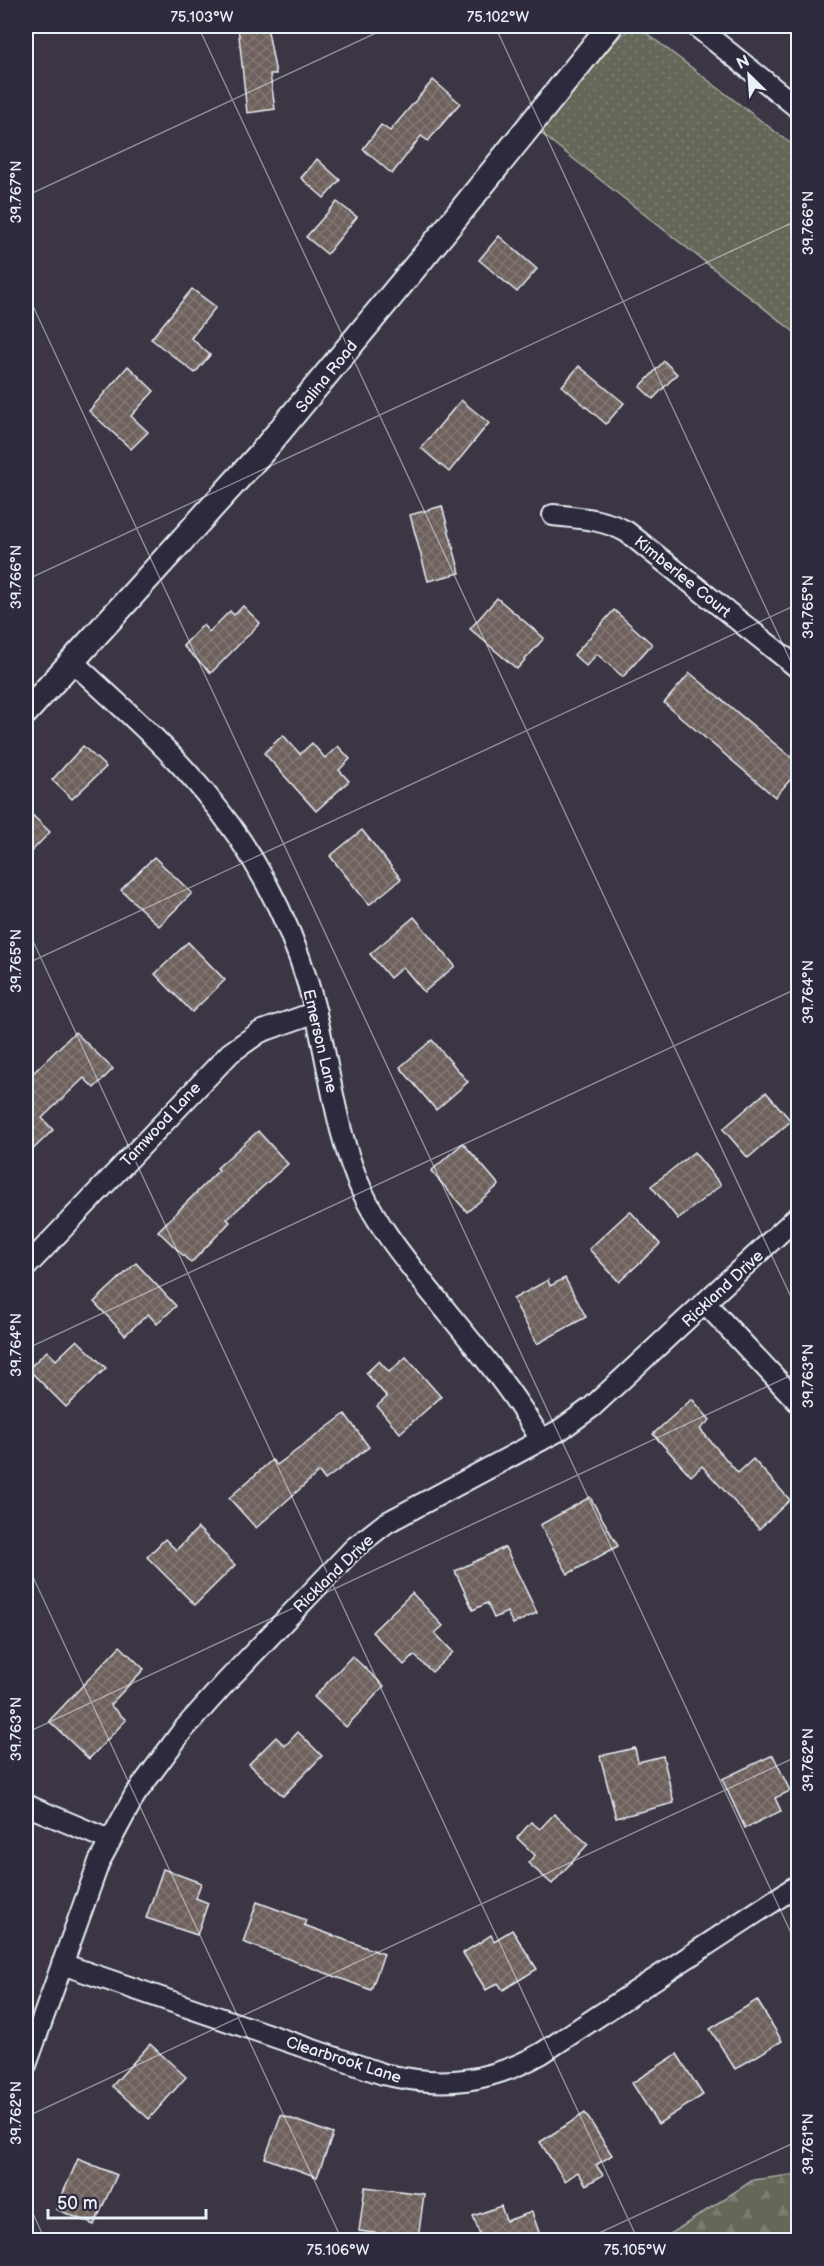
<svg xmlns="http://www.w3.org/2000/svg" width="824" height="2266" font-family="'Balsamiq Sans',sans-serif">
<defs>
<pattern id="grass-dots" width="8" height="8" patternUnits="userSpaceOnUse" patternTransform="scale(1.5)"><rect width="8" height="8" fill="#656759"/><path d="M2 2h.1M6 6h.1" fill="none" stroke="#7b7d72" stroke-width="1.8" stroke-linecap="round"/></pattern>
<pattern id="forest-firs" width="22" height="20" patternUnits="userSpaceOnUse" patternTransform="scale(1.5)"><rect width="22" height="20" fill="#656759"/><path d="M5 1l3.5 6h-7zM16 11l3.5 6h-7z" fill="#7b7d72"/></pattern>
<pattern id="building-cross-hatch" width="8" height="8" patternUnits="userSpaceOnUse" patternTransform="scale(1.5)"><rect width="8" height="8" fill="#6e615c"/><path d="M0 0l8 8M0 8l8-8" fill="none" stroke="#837874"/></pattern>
</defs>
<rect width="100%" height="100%" fill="#3c3543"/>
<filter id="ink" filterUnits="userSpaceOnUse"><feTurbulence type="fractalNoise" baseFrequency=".0167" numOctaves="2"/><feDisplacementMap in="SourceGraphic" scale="12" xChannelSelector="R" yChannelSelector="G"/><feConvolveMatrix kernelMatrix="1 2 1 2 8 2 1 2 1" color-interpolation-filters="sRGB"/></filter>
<g filter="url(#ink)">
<path fill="url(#grass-dots)" stroke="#a6aca8" stroke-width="1.5" d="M634 26H637L798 149V335L538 131 617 39Z"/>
<path fill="url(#forest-firs)" stroke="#a6aca8" stroke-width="1.5" d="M798 2174V2240H661L753 2180Z"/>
<g fill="url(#building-cross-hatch)" stroke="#e8f1f8" stroke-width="1.5">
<path d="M238 26H267L276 74H270L275 109 247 113Z"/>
<path d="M433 80 460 103 428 141 421 136 392 174 363 149 381 125 390 131Z"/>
<path d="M317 159 340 180 324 198 301 178Z"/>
<path d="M337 202 357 217 327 254 306 237Z"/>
<path d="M499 236 537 269 517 292 479 260Z"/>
<path d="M192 289 216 307 191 338 210 355 195 373 151 339Z"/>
<path d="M664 361 677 374 653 399 640 387Z"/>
<path d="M128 366 154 391 131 416 148 432 131 449 89 411Z"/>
<path d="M579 366 624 403 606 424 562 386Z"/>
<path d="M461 400 489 423 449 472 421 448Z"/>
<path d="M442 506 460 573 428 581 410 515Z"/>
<path d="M497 598 544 638 517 669 470 629Z"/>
<path d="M243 606 260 623 211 673 183 646 203 625 209 632 230 611 234 615Z"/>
<path d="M614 610 652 644 623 677 597 654 586 666 574 655Z"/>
<path d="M690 673 798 763V771L775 797 664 703Z"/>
<path d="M283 735 300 754 312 743 325 758 338 746 350 759 339 770 349 781 316 811 264 753Z"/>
<path d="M83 746 106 767 72 799 52 780Z"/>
<path d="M26 809 50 832 26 857Z"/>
<path d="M362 830 401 879 369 905 330 856Z"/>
<path d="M154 857 192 893 159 926 121 890Z"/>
<path d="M414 917 455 966 424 992 403 967 390 978 370 954Z"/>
<path d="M188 942 225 980 192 1012 155 974Z"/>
<path d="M75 1032 113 1069 94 1088 84 1078 42 1118 53 1130 26 1156V1080Z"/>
<path d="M432 1040 468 1082 436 1110 400 1067Z"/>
<path d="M766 1092 791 1121 748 1158 723 1129Z"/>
<path d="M258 1131 288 1164 227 1219 230 1222 191 1263 158 1231 219 1170 217 1168Z"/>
<path d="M463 1143 499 1185 467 1212 431 1171Z"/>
<path d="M694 1152 721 1185 678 1219 651 1186Z"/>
<path d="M630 1211 660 1244 619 1282 589 1249Z"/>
<path d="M136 1263 176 1306 157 1324 148 1314 125 1335 94 1302Z"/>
<path d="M565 1278 586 1317 537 1344 513 1299 548 1280 550 1286Z"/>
<path d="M77 1340 106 1368 66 1407 28 1369 47 1351 56 1360Z"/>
<path d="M406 1357 441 1397 400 1433 377 1406 387 1397 366 1373 379 1361 389 1372Z"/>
<path d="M692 1399 710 1420 700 1429 738 1473 753 1459 790 1500 759 1529 702 1466 691 1476 653 1434Z"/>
<path d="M345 1414 369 1447 325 1480 319 1472 256 1528 229 1498 272 1460 277 1465Z"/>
<path d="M590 1497 618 1546 568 1574 540 1525Z"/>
<path d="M198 1528 235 1565 195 1605 147 1557 165 1539 176 1550Z"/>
<path d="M505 1547 537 1613 513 1624 507 1612 494 1618 487 1603 473 1610 455 1571Z"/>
<path d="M412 1593 443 1626 435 1633 453 1652 432 1672 414 1655 404 1665 372 1632Z"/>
<path d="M120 1646 144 1669 110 1705 126 1720 89 1759 49 1721Z"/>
<path d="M352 1656 384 1686 346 1727 314 1697Z"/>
<path d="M298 1732 322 1756 283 1796 249 1764 276 1737 285 1746Z"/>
<path d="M635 1748 638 1762 663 1756 674 1803 616 1818 600 1756Z"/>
<path d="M773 1755 790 1791 775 1798 781 1811 745 1828 722 1779Z"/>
<path d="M554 1814 588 1844 552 1884 528 1863 535 1855 517 1838 531 1822 540 1829Z"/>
<path d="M163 1869 201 1883 196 1898 208 1903 197 1935 146 1918Z"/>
<path d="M257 1902 306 1920 304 1925 384 1954 371 1990 243 1942Z"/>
<path d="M512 1930 537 1969 503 1990 498 1983 486 1990 463 1953 491 1935 494 1941Z"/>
<path d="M757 2000 782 2041 735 2069 710 2029Z"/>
<path d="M150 2044 186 2077 149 2119 112 2086Z"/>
<path d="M677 2054 703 2095 658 2124 632 2083Z"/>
<path d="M585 2113 612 2155 596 2165 603 2175 586 2185 578 2172 565 2181 540 2142Z"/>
<path d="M281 2115 333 2134 317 2177 265 2158Z"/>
<path d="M78 2159 117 2175 94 2225 56 2209Z"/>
<path d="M365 2187 424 2194 418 2239 359 2231Z"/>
<path d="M501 2206 506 2221 532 2212 542 2241H482L473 2216Z"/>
</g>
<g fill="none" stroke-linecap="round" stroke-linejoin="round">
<g stroke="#e8f1f8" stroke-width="24">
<g id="minor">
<path d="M696 26 798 108"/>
<path d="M553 515C580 518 604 519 627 532L798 668"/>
<path d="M73 662C118 704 166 745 205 793 251 847 288 916 308 984 329 1052 332 1126 362 1191 379 1228 405 1259 430 1291 469 1339 510 1386 541 1440"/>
<path d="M26 1267 230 1053 260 1032 316 1012"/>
<path d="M706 1304 798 1402"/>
<path d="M26 1805 109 1840"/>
<path d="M62 1964 383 2074C443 2088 489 2083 542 2053L798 1885"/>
<path d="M26 2065 99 1862 135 1795 183 1730 226 1682 354 1548 386 1523 560 1430 592 1407 798 1216"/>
</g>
</g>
<g stroke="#e8f1f8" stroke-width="28">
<path id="tertiary" d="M26 712 263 451 444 232 610 26"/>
</g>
<use href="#minor" stroke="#2f2a3d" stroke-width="20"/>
<use href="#tertiary" stroke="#2f2a3d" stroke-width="24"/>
</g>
</g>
<path fill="none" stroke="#e8f1f8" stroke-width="1.5" stroke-opacity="0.45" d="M198 26 798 1312M495 26 798 677M791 26 798 41M26 196 391 26M26 291 798 1948M26 580 798 220M26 926 638 2240M26 964 798 604M26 1349 798 988M26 1562 342 2240M26 1733 798 1372M26 2117 798 1756M26 2198 45 2240M584 2240 798 2141"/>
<g text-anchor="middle" stroke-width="4.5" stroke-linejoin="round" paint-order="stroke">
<g font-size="16" fill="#e8f1f8" stroke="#2f2a3d">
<text transform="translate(326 376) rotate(-51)" y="6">Salina Road</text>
<text transform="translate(683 576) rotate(39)" y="6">Kimberlee Court</text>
<text transform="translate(321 1041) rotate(77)" y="6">Emerson Lane</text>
<text transform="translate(160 1124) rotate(-47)" y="6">Tamwood Lane</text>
<text transform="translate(722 1288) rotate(-43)" y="6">Rickland Drive</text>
<text transform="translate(333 1573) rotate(-44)" y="6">Rickland Drive</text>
<text transform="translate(344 2059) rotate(18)" y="6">Clearbrook Lane</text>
</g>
</g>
<rect width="824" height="2266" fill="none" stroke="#2f2a3d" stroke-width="66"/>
<g transform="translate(749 75) rotate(335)" stroke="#2f2a3d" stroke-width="4.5" paint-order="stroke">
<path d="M0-4.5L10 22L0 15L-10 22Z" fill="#e8f1f8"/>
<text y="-9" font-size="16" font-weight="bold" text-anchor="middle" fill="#e8f1f8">N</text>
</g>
<path d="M48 2209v9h158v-9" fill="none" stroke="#e8f1f8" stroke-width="3"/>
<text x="57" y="2209" font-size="18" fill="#e8f1f8" stroke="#2f2a3d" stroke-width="4.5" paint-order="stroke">50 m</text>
<rect x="33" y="33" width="758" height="2200" fill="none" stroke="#e8f1f8" stroke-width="2"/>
<g font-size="15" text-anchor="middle" fill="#e8f1f8">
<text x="202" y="22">75.103°W</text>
<text x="498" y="22">75.102°W</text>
<text transform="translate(16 192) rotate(-90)" y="5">39.767°N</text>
<text transform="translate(808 223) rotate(-90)" y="5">39.766°N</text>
<text transform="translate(16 577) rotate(-90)" y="5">39.766°N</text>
<text transform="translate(808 607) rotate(-90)" y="5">39.765°N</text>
<text transform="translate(16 961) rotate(-90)" y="5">39.765°N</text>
<text transform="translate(808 992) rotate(-90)" y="5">39.764°N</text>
<text transform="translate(16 1345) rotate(-90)" y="5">39.764°N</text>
<text transform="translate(808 1376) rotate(-90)" y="5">39.763°N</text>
<text transform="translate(16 1729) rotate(-90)" y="5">39.763°N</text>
<text transform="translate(808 1760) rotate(-90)" y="5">39.762°N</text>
<text transform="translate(16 2113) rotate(-90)" y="5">39.762°N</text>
<text transform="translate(808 2144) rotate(-90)" y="5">39.761°N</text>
<text x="338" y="2255">75.106°W</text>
<text x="635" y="2255">75.105°W</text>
</g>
</svg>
